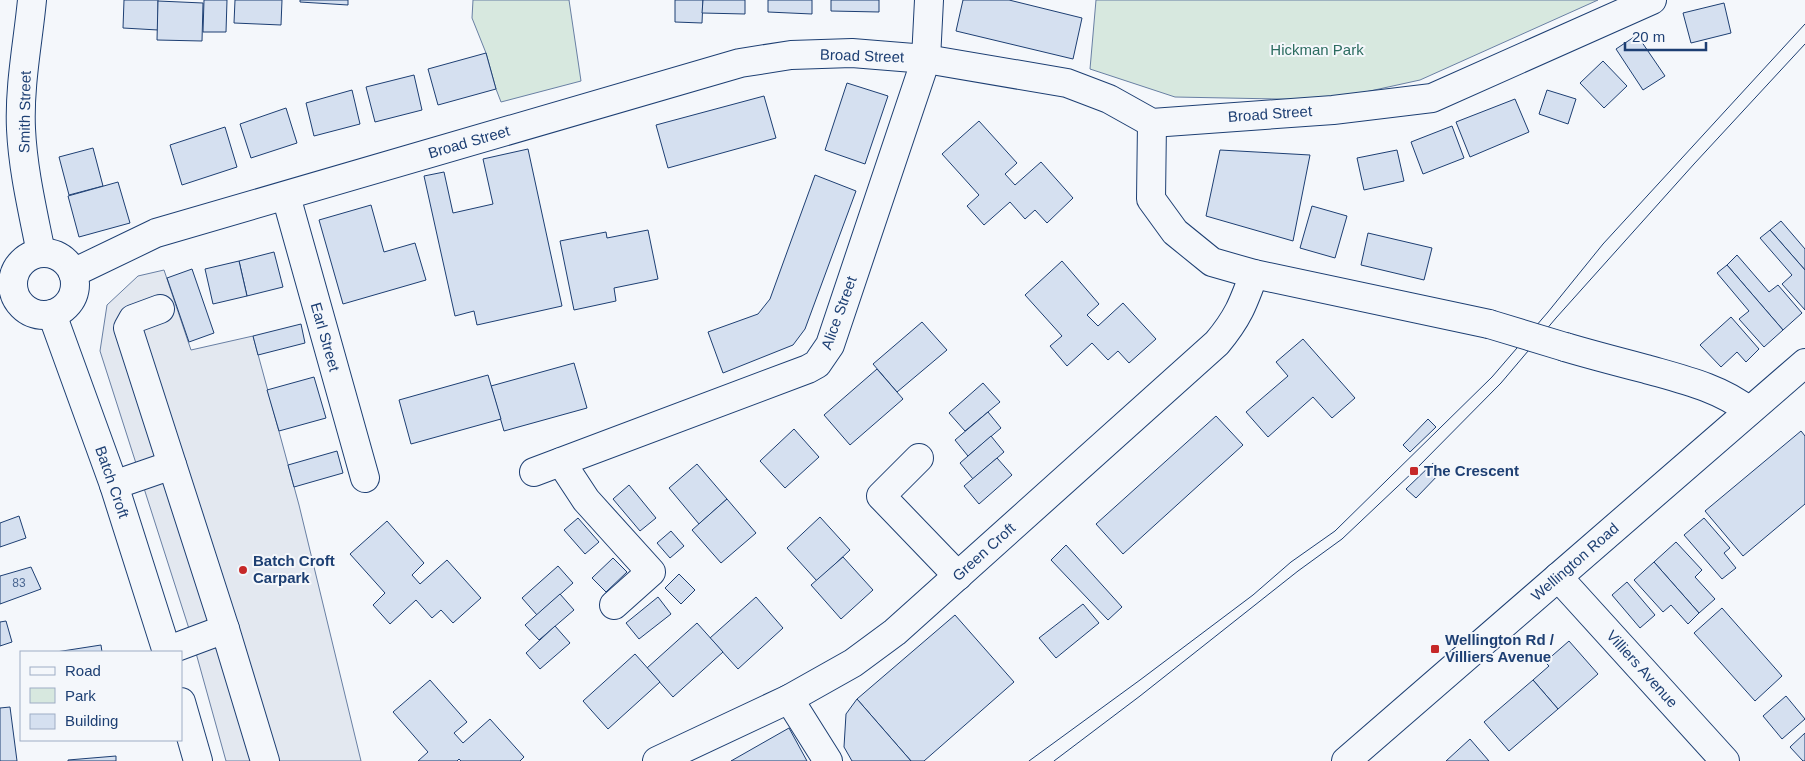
<svg xmlns="http://www.w3.org/2000/svg" width="1805" height="761" font-family="Arial,sans-serif">
<rect width="100%" height="100%" fill="#f4f7fb"/>
<g fill="#d7e8df" stroke="#687fa3">
<path d="M473 0H569L581 81 501 102 496 89 486 53 472 18Z"/>
<path d="M1096 0H1598L1420 80 1329 100 1175 97 1090 69Z"/>
</g>
<path fill="#e3e8f0" stroke="#687fa3" d="M164 270 191 350 253 336 299 505 361 761H226L191 635 100 351 107 305 138 276Z"/>
<g fill="#d5e0f0" stroke="#1d3f73">
<path d="M124 0H158V30L123 28Z"/>
<path d="M204 0H227L226 32H203Z"/>
<path d="M235 0H282L281 25 234 23Z"/>
<path d="M300 0H348V5L300 2Z"/>
<path d="M675 0H703L702 23 675 22Z"/>
<path d="M703 0H745V14L702 13Z"/>
<path d="M768 0H812V14L768 12Z"/>
<path d="M831 0H879V12L831 11Z"/>
<path d="M963 0H1009L1082 18 1073 59 956 31Z"/>
<path d="M158 1 203 3 202 41 157 40Z"/>
<path d="M1724 3 1731 33 1691 43 1683 13Z"/>
<path d="M1637 35 1665 76 1643 90 1616 49Z"/>
<path d="M486 53 496 89 438 105 428 69Z"/>
<path d="M1603 61 1627 86 1604 108 1580 83Z"/>
<path d="M414 75 422 110 375 122 366 87Z"/>
<path d="M847 83 888 96 865 164 825 150Z"/>
<path d="M352 90 360 124 314 136 306 103Z"/>
<path d="M1547 90 1576 99 1568 124 1539 114Z"/>
<path d="M764 96 776 138 668 168 656 125Z"/>
<path d="M1515 99 1529 132 1470 157 1456 122Z"/>
<path d="M286 108 297 143 251 158 240 124Z"/>
<path d="M979 121 1017 163 1005 174 1015 185 1041 162 1073 198 1047 223 1035 210 1025 219 1010 202 984 225 967 206 979 195 942 154Z"/>
<path d="M1452 126 1464 158 1423 174 1411 142Z"/>
<path d="M225 127 237 167 182 185 170 145Z"/>
<path d="M93 148 103 186 69 195 59 157Z"/>
<path d="M528 149 562 306 477 325 474 311 455 316 424 176 444 172 453 213 493 204 483 159Z"/>
<path d="M1220 150 1310 155 1293 241 1206 216Z"/>
<path d="M1397 150 1404 181 1364 190 1357 158Z"/>
<path d="M815 175 856 191 805 329 793 345 723 373 708 332 758 314 770 299Z"/>
<path d="M118 182 130 223 79 237 68 196Z"/>
<path d="M371 205 384 252 415 243 426 280 343 304 319 220Z"/>
<path d="M1312 206 1347 216 1335 258 1300 248Z"/>
<path d="M1781 221 1805 249V270L1770 230Z"/>
<path d="M648 230 658 279 614 288 616 301 574 310 560 241 606 232 607 238Z"/>
<path d="M1770 230 1805 270V310L1782 284 1792 275 1760 238Z"/>
<path d="M1368 233 1432 248 1424 280 1361 265Z"/>
<path d="M274 252 283 287 247 296 239 261Z"/>
<path d="M1737 255 1769 292 1778 285 1802 313 1783 330 1727 265Z"/>
<path d="M239 261 247 296 213 304 205 269Z"/>
<path d="M1062 261 1099 304 1087 315 1098 326 1123 303 1156 339 1129 363 1118 351 1108 360 1092 343 1067 366 1050 346 1062 336 1025 295Z"/>
<path d="M1727 265 1783 330 1764 347 1739 319 1749 311 1717 273Z"/>
<path d="M192 269 214 333 189 342 167 278Z"/>
<path d="M1731 317 1759 349 1746 362 1737 352 1721 367 1700 345Z"/>
<path d="M922 322 947 350 897 392 873 364Z"/>
<path d="M301 324 305 343 258 355 253 336Z"/>
<path d="M1303 339 1355 398 1332 418 1313 397 1268 437 1246 412 1288 376 1276 362Z"/>
<path d="M574 363 587 408 504 431 491 386Z"/>
<path d="M877 369 903 399 850 445 824 415Z"/>
<path d="M488 375 501 419 411 444 399 400Z"/>
<path d="M314 377 326 418 279 431 267 390Z"/>
<path d="M983 383 1000 402 965 431 949 413Z"/>
<path d="M988 412 1001 428 968 456 955 440Z"/>
<path d="M1216 416 1243 445 1123 554 1096 524Z"/>
<path d="M1428 419 1436 427 1410 452 1403 445Z"/>
<path d="M794 429 819 457 785 488 760 461Z"/>
<path d="M1801 431 1805 436V504L1743 556 1705 511Z"/>
<path d="M991 436 1004 452 973 479 960 463Z"/>
<path d="M337 451 343 473 294 487 288 465Z"/>
<path d="M997 458 1012 475 979 504 964 486Z"/>
<path d="M1433 463 1442 471 1416 498 1406 489Z"/>
<path d="M697 464 727 499 699 524 669 488Z"/>
<path d="M629 485 656 518 640 531 613 499Z"/>
<path d="M727 499 756 533 721 563 692 530Z"/>
<path d="M19 516 26 538 0 547V523Z"/>
<path d="M820 517 850 550 817 581 787 548Z"/>
<path d="M578 518 599 542 585 554 564 530Z"/>
<path d="M1704 518 1730 548 1724 553 1736 568 1722 579 1684 535Z"/>
<path d="M387 521 424 563 412 575 420 584 447 560 481 598 453 623 441 610 432 618 416 600 390 624 373 605 385 593 350 554Z"/>
<path d="M671 531 684 546 670 558 657 543Z"/>
<path d="M1676 542 1702 570 1695 577 1715 599 1699 613 1654 562Z"/>
<path d="M1066 545 1122 607 1108 620 1051 560Z"/>
<path d="M843 557 873 590 841 619 811 585Z"/>
<path d="M613 558 627 572 606 592 592 578Z"/>
<path d="M1654 562 1699 613 1688 624 1671 605 1663 612 1634 580Z"/>
<path d="M558 566 573 583 537 615 522 598Z"/>
<path d="M31 567 41 589 0 604V576Z"/>
<path d="M679 574 695 590 681 604 665 588Z"/>
<path d="M1627 582 1655 615 1640 628 1612 595Z"/>
<path d="M560 594 574 610 539 640 525 625Z"/>
<path d="M658 597 671 614 639 639 626 623Z"/>
<path d="M756 597 783 628 738 669 710 638Z"/>
<path d="M1083 604 1099 623 1056 658 1039 638Z"/>
<path d="M1722 608 1782 676 1755 701 1694 633Z"/>
<path d="M955 615 1014 682 924 761H911L857 699Z"/>
<path d="M6 621 12 642 0 646V622Z"/>
<path d="M697 623 723 652 673 697 647 668Z"/>
<path d="M555 626 570 643 540 669 526 653Z"/>
<path d="M1569 641 1598 674 1558 709 1533 680 1549 666 1545 662Z"/>
<path d="M101 645 102 652H56Z"/>
<path d="M635 654 660 682 608 729 583 701Z"/>
<path d="M430 680 467 722 454 733 463 743 490 719 524 757 520 761H461L459 759 457 761H418L428 752 393 712Z"/>
<path d="M1533 680 1558 709 1509 751 1484 722Z"/>
<path d="M1786 696 1805 719 1782 739 1763 716Z"/>
<path d="M857 699 911 761H852L844 747 846 714Z"/>
<path d="M10 707 17 761H0V708Z"/>
<path d="M789 728 807 761H731Z"/>
<path d="M1805 733V761H1803L1790 747Z"/>
<path d="M1470 739 1489 761H1446Z"/>
<path d="M116 756V761H68V760Z"/>
</g>
<g fill="none" stroke-linecap="round" stroke-linejoin="round">
<g stroke="#1d3f73" stroke-width="30">
<g id="minor">
<path d="M32 0C28 42 19 86 21 129 23 171 33 212 41 253"/>
<path d="M1152 123 1151 199 1175 232 1212 262 1254 274 1489 324"/>
<path d="M286 196 365 478"/>
<circle cx="44" cy="284" r="31"/>
<path d="M73 273 156 233 740 63 791 55 852 53 926 59 1067 83 1109 99 1152 123 1333 110 1432 98 1652 0"/>
<path d="M160 309 133 319 128 328 225 629"/>
<path d="M52 314 114 485 167 652"/>
<path d="M1565 347C1592 355 1619 362 1646 369 1681 379 1721 388 1749 411"/>
<path d="M919 458 881 496 958 576"/>
<path d="M561 462 586 500 651 572 614 605"/>
<path d="M534 472 808 369 817 364 830 345 926 59 929 0"/>
<path d="M114 485 172 465"/>
<path d="M1558 577 1725 761"/>
<path d="M166 651 225 629 265 761"/>
<path d="M789 699 828 761"/>
<path d="M181 702 198 761"/>
<path d="M657 761 789 699 853 663 895 632 1217 343C1238 318 1243 304 1254 274"/>
</g>
</g>
<g stroke="#1d3f73" stroke-width="30">
<path id="highway" d="M1346 761 1805 363"/>
</g>
<use href="#minor" stroke="#f4f7fb" stroke-width="28"/>
<use href="#highway" stroke="#f4f7fb" stroke-width="28"/>
<g stroke="#1d3f73" stroke-width="1">
<path d="M1029 761 1140 680 1253 595 1291 562 1335 531 1492 377 1548 312 1603 244 1805 24"/>
<path d="M1054 761 1140 696 1298 571 1342 539 1414 471 1501 383 1556 318 1694 164 1805 44"/>
</g>
<g stroke="#1d3f73" stroke-width="30" stroke-linecap="butt">
<path id="minor-bridge" d="M1489 324 1565 347"/>
</g>
<use href="#minor-bridge" stroke="#f4f7fb" stroke-width="28"/>
</g>
<g fill="#c62828" stroke="#f4f7fb" stroke-width="2">
<rect x="1409" y="466" width="10" height="10" rx="2.5"/>
<circle cx="243" cy="570" r="5"/>
<rect x="1430" y="644" width="10" height="10" rx="2.5"/>
</g>
<g text-anchor="middle" stroke-width="4" stroke-linejoin="round" paint-order="stroke">
<g font-size="12" fill="#4b6792">
<text x="19" y="587">83</text>
</g>
<g font-size="15" fill="#2c6c60" stroke="#f4f7fb">
<text x="1317" y="55">Hickman Park</text>
</g>
<g font-size="15" fill="#1d3f73" stroke="#f4f7fb">
<text transform="translate(862 56) rotate(2)" y="5">Broad Street</text>
<text transform="translate(25 112) rotate(-89)" y="5">Smith Street</text>
<text transform="translate(1270 114) rotate(-4)" y="5">Broad Street</text>
<text transform="translate(469 142) rotate(-16)" y="5">Broad Street</text>
<text transform="translate(839 313) rotate(-70)" y="5">Alice Street</text>
<text transform="translate(325 337) rotate(74)" y="5">Earl Street</text>
<text transform="translate(112 482) rotate(71)" y="5">Batch Croft</text>
<text transform="translate(984 552) rotate(-42)" y="5">Green Croft</text>
<text transform="translate(1575 562) rotate(-41)" y="5">Wellington Road</text>
<text transform="translate(1642 669) rotate(48)" y="5">Villiers Avenue</text>
</g>
<g font-size="15" font-weight="bold" fill="#1d3f73" stroke="#f4f7fb" text-anchor="start">
<text x="1424" y="476">The Crescent</text>
<text x="253" y="566">Batch Croft<tspan x="253" dy="17">Carpark</tspan></text>
<text x="1445" y="645">Wellington Rd /<tspan x="1445" dy="17">Villiers Avenue</tspan></text>
</g>
</g>
<rect x="20" y="651" width="162" height="90" fill="#f4f7fb" stroke="#9eadc5"/>
<rect x="30" y="667" width="25" height="8" fill="#f4f7fb" stroke="#9eadc5"/>
<text x="65" y="676" font-size="15" fill="#1d3f73">Road</text>
<rect x="30" y="688" width="25" height="15" fill="#d7e8df" stroke="#9eadc5"/>
<text x="65" y="701" font-size="15" fill="#1d3f73">Park</text>
<rect x="30" y="714" width="25" height="15" fill="#d5e0f0" stroke="#9eadc5"/>
<text x="65" y="726" font-size="15" fill="#1d3f73">Building</text>
<path d="M1625 42v8h81v-8" fill="none" stroke="#1d3f73" stroke-width="2.5"/>
<text x="1632" y="42" font-size="15" fill="#1d3f73" stroke="#f4f7fb" stroke-width="4" paint-order="stroke">20 m</text>
</svg>
